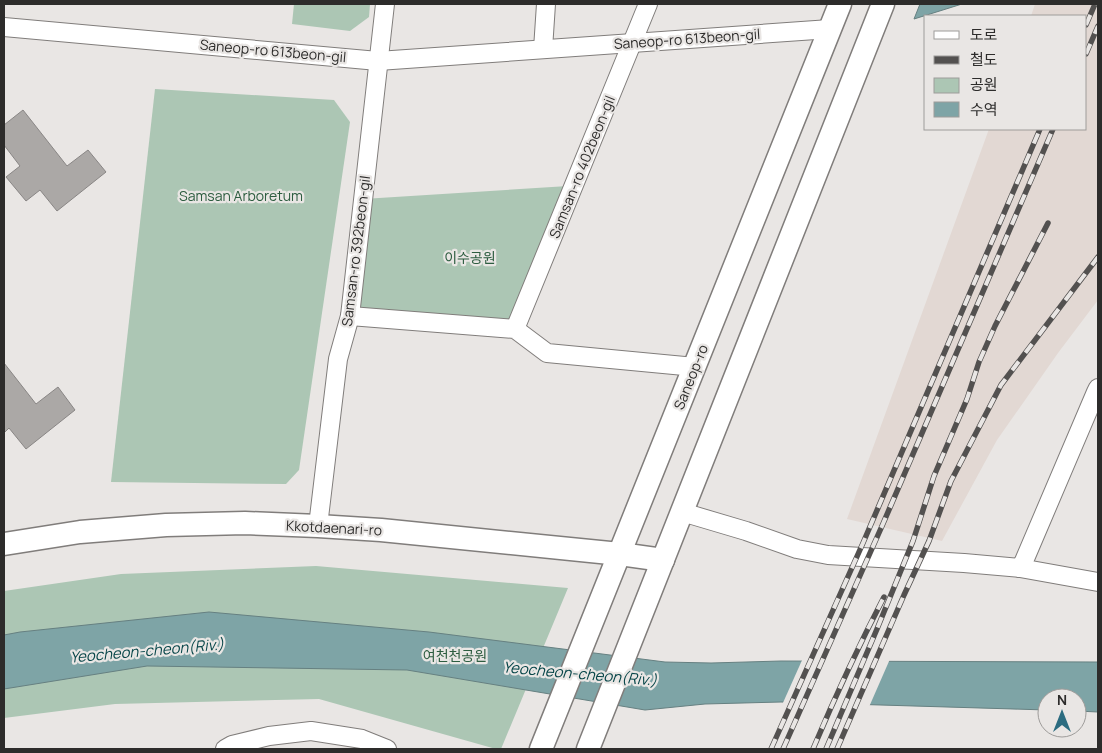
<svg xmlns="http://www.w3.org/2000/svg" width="1102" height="753" font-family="Manrope,'Noto Sans KR',sans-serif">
<rect width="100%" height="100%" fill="#e9e6e4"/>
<path fill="#e2d8d3" d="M1035 4H1098V300L1058 353 997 440 942 541 847 519 989 129H1086V16H1031Z"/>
<g fill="#acc6b4">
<path d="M294 4H370L369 17 350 31 292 24Z"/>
<path d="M155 89 334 100 350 122 299 470 286 484 111 482Z"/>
<path d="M568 186 515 329 350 316 363 199Z"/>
<path d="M316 566 568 588 501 749H496L319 699 115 704 4 718V591L121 574Z"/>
</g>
<g fill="#7ea4a6" stroke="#668081">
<path d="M920 4H962L914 19Z"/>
<path d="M209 612 429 632 665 662 711 663 781 661 1098 662V712L1077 711V698H1047V710L781 702 705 704 645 710 407 670 147 666 4 689V635L20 632Z"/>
</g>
<path fill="#e9e6e4" d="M803 658 890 659 869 707 782 705Z"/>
<g fill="#aba8a6" stroke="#898685">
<path d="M23 110 67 166 88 150 106 172 57 211 40 190 26 201 6 177 20 166 4 145V125Z"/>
<path d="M4 363 36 404 58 387 75 410 26 449 9 428 4 433Z"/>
</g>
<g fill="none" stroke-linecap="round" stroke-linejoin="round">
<g stroke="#807d7b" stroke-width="20">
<g id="minor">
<path d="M4 27 378 61 830 29"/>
<path d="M543 49 546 4"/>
<path d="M350 316 515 329 547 353 695 367"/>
<path d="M515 329 648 4"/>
<path d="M682 512 746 531 797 549 828 555 964 563 1020 568 1098 582"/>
<path d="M318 526 338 359 350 316 385 4"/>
<path d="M1020 568 1024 561 1096 392 1098 388"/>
<path d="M225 749 232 745 269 736 311 731 362 739 387 749"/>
</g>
</g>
<g stroke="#807d7b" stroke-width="25">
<g id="major">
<path d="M4 544 80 532 166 525 245 523 318 526 381 530 620 554 663 560"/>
<path d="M541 749 840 4"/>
<path d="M588 749 883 4"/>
</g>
</g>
<use href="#minor" stroke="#fff" stroke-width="18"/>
<use href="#major" stroke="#fff" stroke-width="22"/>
<g stroke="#535150" stroke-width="5.5">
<g id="rail">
<path d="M1086 25 1095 4"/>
<path d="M1086 54 1098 26"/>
<path d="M771 749 863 543 1040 129"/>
<path d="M783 749 882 526 1053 129"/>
<path d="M813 749C835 697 858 647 884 597"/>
<path d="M826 749 877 629 913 541 934 476 967 399 979 362 995 326 1048 223"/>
<path d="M837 749 904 595 929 541 951 481 1001 385 1098 257"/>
</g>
</g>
<use href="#rail" stroke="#e9e6e4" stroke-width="4" stroke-dasharray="11" stroke-linecap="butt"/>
</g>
<g text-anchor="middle" stroke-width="4.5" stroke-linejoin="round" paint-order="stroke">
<g font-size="14" fill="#2d2c2b" stroke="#e9e6e4">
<text transform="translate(687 39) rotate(-4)" y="5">Saneop-ro 613beon-gil</text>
<text transform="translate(273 51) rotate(5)" y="5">Saneop-ro 613beon-gil</text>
<text transform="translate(582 167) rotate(-68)" y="5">Samsan-ro 402beon-gil</text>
<text transform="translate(356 251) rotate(-83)" y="5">Samsan-ro 392beon-gil</text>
<text transform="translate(691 377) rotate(-68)" y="5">Saneop-ro</text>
<text transform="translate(334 528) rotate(3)" y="5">Kkotdaenari-ro</text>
</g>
<g font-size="14" fill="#2d5d40" stroke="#e9e6e4">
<text x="241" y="201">Samsan Arboretum</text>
<text x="470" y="263">이수공원</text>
<text x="455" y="661">여천천공원</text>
</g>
<g font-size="15" font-style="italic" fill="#064548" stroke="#e9e6e4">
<text transform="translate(147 651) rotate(-5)" y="5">Yeocheon-cheon(Riv.)</text>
<text transform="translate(580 674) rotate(5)" y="5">Yeocheon-cheon(Riv.)</text>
</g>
</g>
<rect width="1102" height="753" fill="none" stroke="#2d2c2b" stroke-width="10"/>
<rect x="924" y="15" width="162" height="115" fill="#e9e6e4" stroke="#9e9c9a"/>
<rect x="934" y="31" width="25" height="8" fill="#ffffff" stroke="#9e9c9a"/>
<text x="970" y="40" font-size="15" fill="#2d2c2b">도로</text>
<rect x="934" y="56" width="25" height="8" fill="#535150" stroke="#9e9c9a"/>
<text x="970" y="65" font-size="15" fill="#2d2c2b">철도</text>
<rect x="934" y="78" width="25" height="15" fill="#acc6b4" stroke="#9e9c9a"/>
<text x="970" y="90" font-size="15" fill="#2d2c2b">공원</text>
<rect x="934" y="102" width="25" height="15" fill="#7ea4a6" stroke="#9e9c9a"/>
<text x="970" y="115" font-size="15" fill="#2d2c2b">수역</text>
<g transform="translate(1062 713)"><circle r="24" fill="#e9e6e4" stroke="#9e9c9a"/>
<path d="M0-4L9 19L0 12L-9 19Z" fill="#2c6c80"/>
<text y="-8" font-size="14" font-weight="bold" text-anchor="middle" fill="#2d2c2b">N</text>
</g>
</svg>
